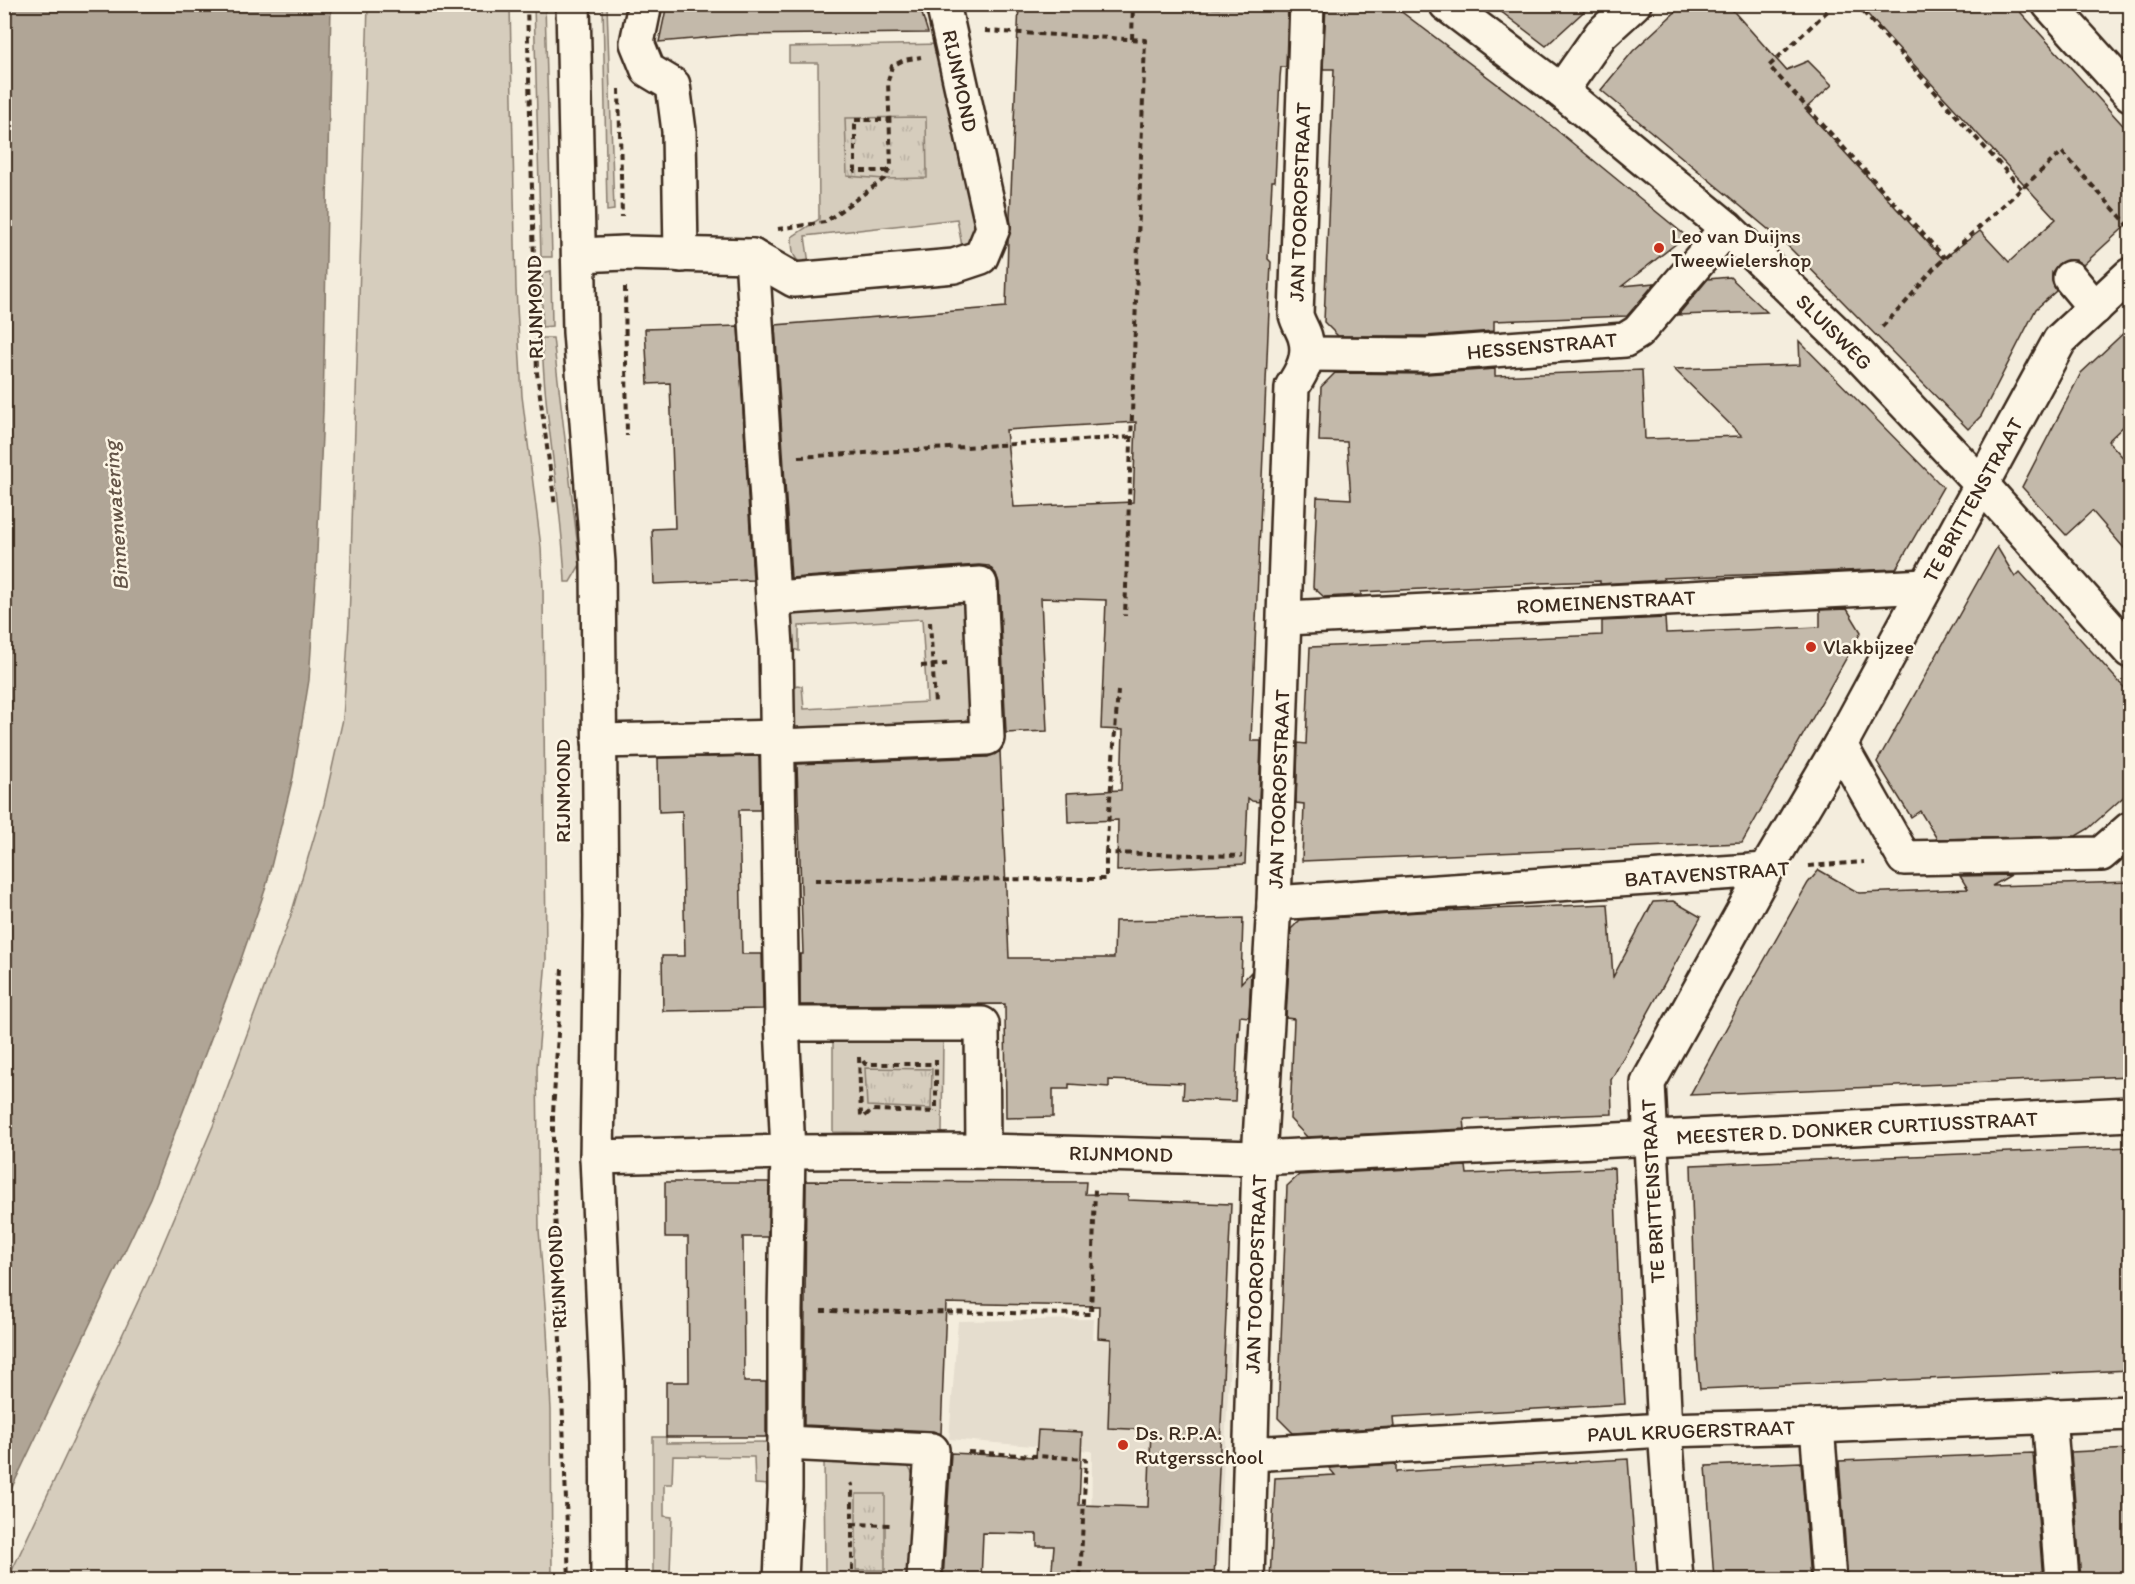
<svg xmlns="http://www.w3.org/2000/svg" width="2135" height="1584" font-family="Itim,sans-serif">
<defs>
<pattern id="park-tufts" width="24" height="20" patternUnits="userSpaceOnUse" patternTransform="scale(1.5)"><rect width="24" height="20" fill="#d6cdbd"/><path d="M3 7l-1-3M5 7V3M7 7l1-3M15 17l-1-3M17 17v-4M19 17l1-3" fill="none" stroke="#b9b0a2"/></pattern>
</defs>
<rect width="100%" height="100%" fill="#f4eddd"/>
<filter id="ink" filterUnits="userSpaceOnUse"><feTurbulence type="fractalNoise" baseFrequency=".0167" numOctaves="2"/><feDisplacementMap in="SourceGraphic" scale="12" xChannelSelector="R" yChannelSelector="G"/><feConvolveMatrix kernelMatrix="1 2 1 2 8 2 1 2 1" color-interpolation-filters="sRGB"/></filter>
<g filter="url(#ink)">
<path fill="#e5ddce" d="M1094 1319 1093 1339 1231 1344 1218 1562 1091 1554 1092 1451 949 1439 958 1321Z"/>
<g fill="#d6cdbd" stroke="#887c6e" stroke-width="1.5">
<path d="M368 5H510L516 289 522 396 541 547 543 590 546 959 537 1068 539 1230 547 1330 551 1410 552 1579H8L148 1280 213 1126 290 918 324 804 343 719 349 623Z"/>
<path d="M534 5H545L552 257H541Z"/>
<path d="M603 5H607L614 210 607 211Z"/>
<path d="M942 44 982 226 973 243 962 246 957 219 805 236 809 264C792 264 792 250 792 237L819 219 818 63H789V47Z"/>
<path d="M551 271 552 326 542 327V273Z"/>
<path d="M542 338H553L580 565 570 582H565C562 500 544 420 542 338Z"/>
<path d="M966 601 970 716 960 724 794 732 791 693 797 685 802 686 804 709 927 702 922 619 799 626V651L791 648 788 604Z"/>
<path d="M943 1036 942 1134 833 1132V1037Z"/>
<path d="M653 1437H666V1443L771 1442 769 1485 755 1484 754 1457 673 1456 672 1484H664V1516L672 1517 670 1572H653Z"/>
<path d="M824 1458 897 1461 908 1466 914 1477 911 1579H825Z"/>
</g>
<g fill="url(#park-tufts)" stroke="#887c6e" stroke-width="1.5">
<path d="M926 117 927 178 884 179 847 176 845 118Z"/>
<path d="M865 1068 932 1069 931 1109 867 1106Z"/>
<rect x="856" y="1494" width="29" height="76"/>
</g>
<path fill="#b0a596" stroke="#817466" stroke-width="1.5" d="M5 4 331 5 323 411 316 575 309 680 293 777 266 887 239 965 150 1198 5 1502Z"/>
<g fill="#c3b9aa" stroke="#3b2a1e" stroke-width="1.5" fill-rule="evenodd">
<path d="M667 4H919L928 33 738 35 659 42Z"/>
<path d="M1019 4H1141L1219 8 1220 4H1288L1286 67H1281L1280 77 1275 181H1272L1268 259 1271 262 1251 741H1261L1259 802 1252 801 1248 798 1245 864 1117 871 1118 820 1068 822 1067 793 1121 790 1123 730 1101 729 1106 600 1041 598 1047 731 1006 733 999 583 996 574 989 566 979 565 791 578 775 325 1006 307 1008 240 1011 225 1010 217ZM1136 422 1133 502 1014 507 1006 430Z"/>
<path d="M1326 4H1391L1537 114 1686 236 1622 286 1655 283 1627 316 1494 321V331L1426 336H1338L1324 322 1334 69H1323Z"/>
<path d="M1491 4H1592L1546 46Z"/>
<path d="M1684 4H1727L1786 70 1808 61 1832 85 1805 109 1943 259 1980 231 2009 262 2056 219 1858 4H2013L2130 133V222L2083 265 2076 260H2067L2058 264 2052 272V281L2056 291 2036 309 1981 416 1968 429 1787 245 1601 90 1633 51Z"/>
<path d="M1730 277 1767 312 1678 315 1708 279Z"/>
<path d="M738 326 753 580 654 584 652 529 675 528 670 383 648 384 645 329Z"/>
<path d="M2130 327V420L2108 441 2130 465V555L2092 511 2066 535 2022 487 2081 373Z"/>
<path d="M1799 341 1943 487 1896 569 1663 578 1664 580 1600 584V581L1541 583 1361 592V595L1324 597 1313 587 1317 497 1351 499 1347 442 1319 441 1321 387 1335 373 1427 374 1495 369V376L1642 370 1645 439 1742 436 1674 369 1800 365Z"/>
<path d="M1997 547 2015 577 2020 572 2130 694V791L2088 829 2076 836 1937 839 1920 811 1911 817 1877 762Z"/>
<path d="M1847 609 1861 632 1742 843 1302 861 1304 804 1296 803 1298 743 1306 744 1310 647 1602 635V621L1665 618 1666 633 1820 627V610Z"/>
<path d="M1000 751 1009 958H1114L1115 921 1243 918 1241 983 1251 972 1249 1017 1240 1016 1239 1035 1238 1033 1235 1101 1183 1099 1184 1083 1109 1080V1087L1069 1084V1089H1053V1117L1006 1118 1005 1004 800 1005V954H803L797 764 988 757Z"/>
<path d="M759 756 760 810H739L742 954H762L763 1009 663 1011 662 956H685L682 811 659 812 658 758Z"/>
<path d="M1819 870 1859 893 1968 889 1960 876 2011 875 1992 886 2130 882V1076L1690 1095 1740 1003 1808 883Z"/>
<path d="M1673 901 1701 917 1611 1080 1612 1114 1464 1119 1465 1129 1307 1137 1290 1119 1294 1019 1286 1018 1291 929 1300 920 1420 912 1608 904 1613 977 1653 902Z"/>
<path d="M2130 1147V1370L1700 1389 1697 1357 1691 1165Z"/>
<path d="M1466 1166 1467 1174 1614 1168 1620 1322 1625 1404 1393 1417 1394 1427 1293 1433 1278 1418 1287 1186 1299 1175Z"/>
<path d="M806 1181 1086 1182 1085 1194 1128 1195V1200L1231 1204 1214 1580H1051L1054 1546H1037V1534L983 1533 981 1580H943L951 1453 1036 1457 1038 1430 1082 1432 1079 1505 1148 1507 1151 1430 1108 1428 1111 1339 1098 1338 1099 1306 986 1304 946 1303 941 1434 933 1431 804 1425Z"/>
<path d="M665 1182H769L768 1237H743L744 1382H766V1437H666V1382H689L688 1237H665Z"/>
<path d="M2130 1449V1580H2081L2071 1452Z"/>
<path d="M2033 1453 2043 1580H1848L1839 1461Z"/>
<path d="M1628 1459 1637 1580H1270L1275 1478 1335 1475 1329 1468 1396 1464V1472Z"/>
<path d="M1801 1462 1810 1580H1714L1706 1466Z"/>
</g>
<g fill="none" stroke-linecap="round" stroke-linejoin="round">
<g stroke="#3b2a1e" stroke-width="38">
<g id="minor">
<path d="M573 4 580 332 598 563 601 916 597 1157 607 1382 608 1580"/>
<path d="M645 4 637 43 648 70 673 85 679 131 681 255"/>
<path d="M1446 4 1561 91 1727 228 1857 353 1982 485 2130 651"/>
<path d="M2049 4 2130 94"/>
<path d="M1561 91 1601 34 1634 4"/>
<path d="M579 255 625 253 752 256 794 280 954 266 981 257 993 228 943 4"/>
<path d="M752 256 776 647 782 1024 788 1152 785 1311V1489L781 1580"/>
<path d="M2070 278 2095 308"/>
<path d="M1308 354 1427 355 1625 340 1638 332 1727 228"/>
<path d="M773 598 980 584 987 738 778 746"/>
<path d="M1286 618 1926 586"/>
<path d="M599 741 777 737"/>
<path d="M1840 745 1904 858 2101 854 2130 829"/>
<path d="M1274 903 1766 870"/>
<path d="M782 1024H982L983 1151"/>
<path d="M597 1157 788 1152 983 1151 1259 1158 2130 1114"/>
<path d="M2049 1415 2062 1580"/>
<path d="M1817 1426 1829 1580"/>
<path d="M785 1443 932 1450 924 1580"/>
<path d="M1251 1454 1665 1430 1817 1426 2130 1413"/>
<path d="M1247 1580 1259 1158 1274 903 1292 387C1302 372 1311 356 1305 337 1303 330 1298 323 1296 315L1307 4"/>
<path d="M1676 1580 1665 1430 1648 1083 1766 870 1840 745 2060 340 2130 275"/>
</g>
</g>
<g stroke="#3b2a1e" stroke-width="4" stroke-dasharray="6 4.5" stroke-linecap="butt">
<path d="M527 4 537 373 555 506"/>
<path d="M1835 4 1769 66 1945 258"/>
<path d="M1856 4 2022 189"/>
<path d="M985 31 1145 40 1125 616"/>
<path d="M1132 39 1133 4"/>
<path d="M619 89 622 217"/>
<path d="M888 171H855V120H889"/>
<path d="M778 229 825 222 884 179 891 166 888 81 892 66 904 60 921 57"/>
<path d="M625 287 627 436"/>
<path d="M1882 327 1906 302 1933 269 2062 152 2130 227"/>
<path d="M799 457 1131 437"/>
<path d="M930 622 935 704"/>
<path d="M921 666 947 664"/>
<path d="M1106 853 1118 691"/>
<path d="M1809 866 1864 862"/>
<path d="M815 880 1106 879V853L1242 856"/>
<path d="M562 969 553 1113V1156L569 1580"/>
<path d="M859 1057 861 1116"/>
<path d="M936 1059V1112"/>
<path d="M863 1061 865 1064H936"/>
<path d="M865 1116 872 1110 936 1112"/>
<path d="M821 1311 1091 1314 1095 1189"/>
<path d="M968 1452 1086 1459 1080 1580"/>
<path d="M852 1524 893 1525"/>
<path d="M850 1580 852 1578V1485L851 1483"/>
</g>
<use href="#minor" stroke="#fcf5e5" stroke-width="33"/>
</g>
</g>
<g fill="#c8321e" stroke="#fcf5e5" stroke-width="2">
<circle cx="1659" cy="248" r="6"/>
<circle cx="1811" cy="647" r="6"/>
<circle cx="1123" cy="1445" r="6"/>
</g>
<g text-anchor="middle" stroke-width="5" stroke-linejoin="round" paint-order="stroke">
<g font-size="21" fill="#3b2a1e" stroke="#fcf5e5">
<text transform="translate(960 81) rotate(78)" y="7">RIJNMOND</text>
<text transform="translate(1300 202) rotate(-88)" y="7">JAN TOOROPSTRAAT</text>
<text transform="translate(535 307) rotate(-91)" y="7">RIJNMOND</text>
<text transform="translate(1834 332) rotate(45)" y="7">SLUISWEG</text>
<text transform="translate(1542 346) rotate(-5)" y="7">HESSENSTRAAT</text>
<text transform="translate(1973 500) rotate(-61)" y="7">TE BRITTENSTRAAT</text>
<text transform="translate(1606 602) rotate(-3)" y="7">ROMEINENSTRAAT</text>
<text transform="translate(1279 789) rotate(-88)" y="7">JAN TOOROPSTRAAT</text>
<text transform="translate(563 791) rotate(-90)" y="7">RIJNMOND</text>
<text transform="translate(1707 874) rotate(-4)" y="7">BATAVENSTRAAT</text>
<text transform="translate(1857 1128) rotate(-3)" y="7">MEESTER D. DONKER CURTIUSSTRAAT</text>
<text transform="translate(1121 1154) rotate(1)" y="7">RIJNMOND</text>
<text transform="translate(1653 1191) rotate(-93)" y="7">TE BRITTENSTRAAT</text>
<text transform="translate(1256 1274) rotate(-88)" y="7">JAN TOOROPSTRAAT</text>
<text transform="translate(557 1277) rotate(-93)" y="7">RIJNMOND</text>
<text transform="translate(1691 1431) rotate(-2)" y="7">PAUL KRUGERSTRAAT</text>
</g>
<g font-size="21" fill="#3b2a1e" stroke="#fcf5e5" text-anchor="start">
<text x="1671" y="243">Leo van Duijns<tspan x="1671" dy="24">Tweewielershop</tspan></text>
<text x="1823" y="654">Vlakbijzee</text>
<text x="1135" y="1440">Ds. R.P.A.<tspan x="1135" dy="24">Rutgersschool</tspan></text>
</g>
<g font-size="22" font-style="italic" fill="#645548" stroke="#fcf5e5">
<text transform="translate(115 516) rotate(-94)" y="8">Binnenwatering</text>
</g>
</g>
<rect width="2135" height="1584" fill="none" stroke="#fcf5e5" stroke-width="24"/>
<rect x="12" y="12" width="2111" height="1560" fill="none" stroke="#3b2a1e" stroke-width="2" filter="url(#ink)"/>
</svg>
